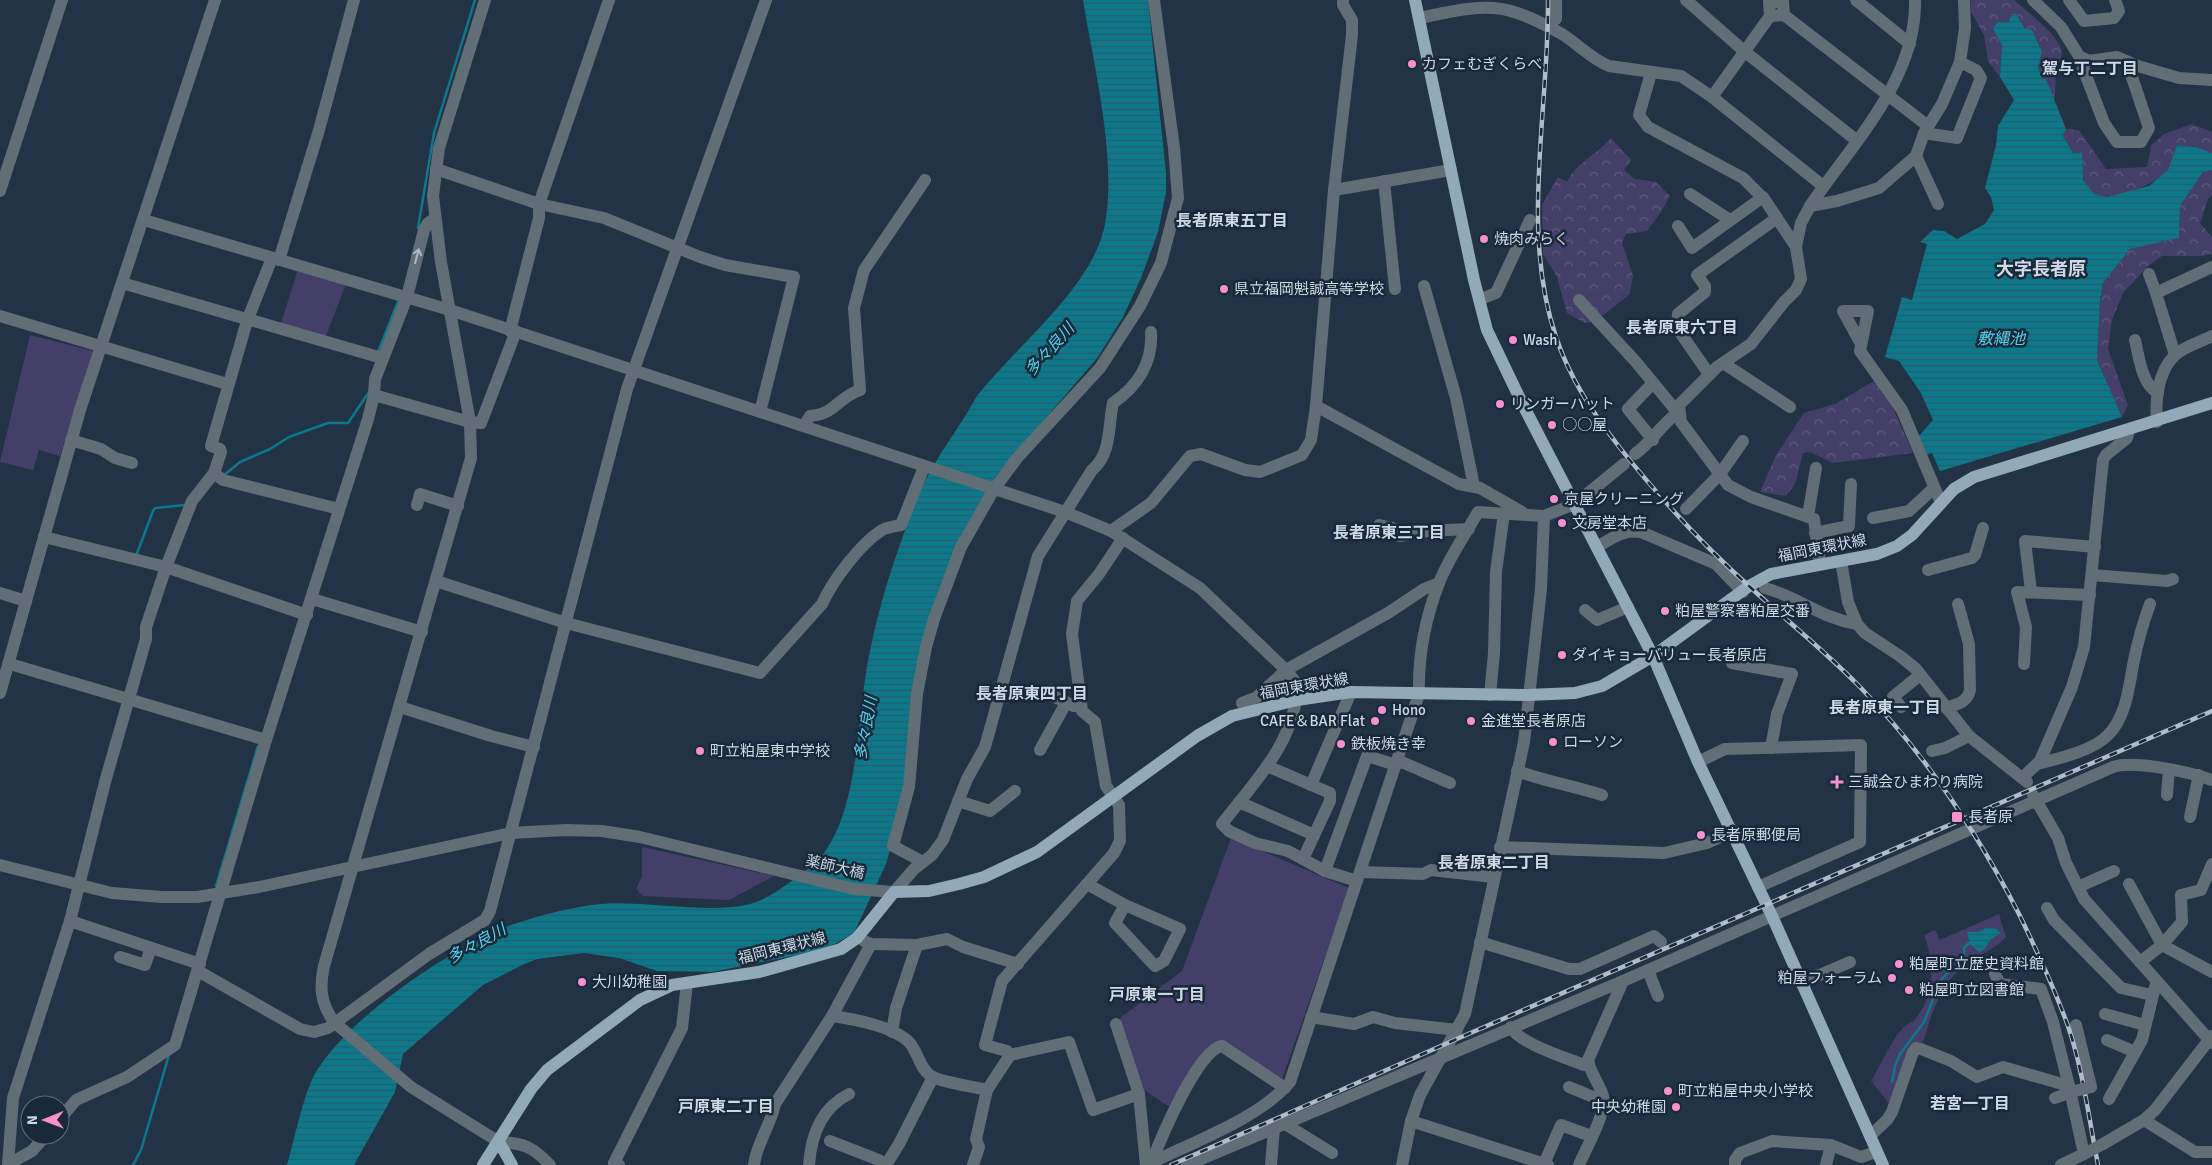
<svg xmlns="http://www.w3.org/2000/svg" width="2212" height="1165" font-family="Signika,'Noto Sans JP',sans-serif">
<defs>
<pattern id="forest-crowns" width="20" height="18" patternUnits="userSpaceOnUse" patternTransform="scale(1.25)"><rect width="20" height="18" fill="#443f69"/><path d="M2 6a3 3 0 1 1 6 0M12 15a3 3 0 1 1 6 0" fill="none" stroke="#5e5a7e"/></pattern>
<pattern id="water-rules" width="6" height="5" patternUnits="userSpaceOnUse" patternTransform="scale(1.25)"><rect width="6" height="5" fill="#0d788a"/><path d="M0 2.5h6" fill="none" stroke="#235f6b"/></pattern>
</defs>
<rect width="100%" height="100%" fill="#223345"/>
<g fill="#443f69">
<path d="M298 270 346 284 324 341 280 326Z"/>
<path d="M30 335 93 351 60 456 39 450 33 470 0 462Z"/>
<path d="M1231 838 1349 888 1281 1082 1219 1042 1171 1108 1140 1087 1120 1018 1182 971Z"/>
<path d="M642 847 774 876 729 900 643 896 636 889 642 876Z"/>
<path d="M1999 914 2006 937C1996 948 1983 953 1971 961 1940 981 1934 1009 1923 1042H1914L1891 1106 1871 1081C1880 1067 1892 1039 1903 1028 1906 1024 1912 1023 1915 1019 1935 997 1934 960 1924 935L1935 930 1940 940Z"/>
</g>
<g fill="url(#forest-crowns)">
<path d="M1971 0H2014C2026 11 2063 38 2062 54 2062 59 2058 64 2057 69 2055 79 2056 90 2054 100L2046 79 2042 78 2038 67 2042 52 2002 45 2000 77 1988 61 1984 35 1971 12Z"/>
<path d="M2192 124 2212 132V153L2196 147 2177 145C2174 153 2172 164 2168 170 2157 184 2110 204 2094 194 2080 185 2082 167 2082 152L2073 153 2063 136 2066 129 2079 130 2106 169 2147 167 2151 146 2164 134Z"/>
<path d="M1611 138 1631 160 1624 170 1635 179 1656 182 1670 196 1661 212 1647 231 1626 234 1622 243 1633 275 1630 294 1596 321 1585 323 1567 313 1557 277 1543 254 1542 205 1558 177 1567 182C1576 163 1597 154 1611 138Z"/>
<path d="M2212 170V195L2208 199 2200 223 2212 237V254L2202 256H2162L2148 266 2123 293 2112 320 2108 349 2128 405 2122 417 2097 360 2100 300 2103 283 2130 249 2179 238 2180 206 2203 172Z"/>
<path d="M1874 381 1892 406 1913 453 1833 463 1810 452 1803 453 1795 484 1786 496 1760 492 1776 455 1804 413 1835 404Z"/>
</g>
<g fill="url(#water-rules)">
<path d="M1083 0H1148L1166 173V192L1158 232 1141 278 1123 317 1098 357 996 476 961 535 941 583 925 636 902 807 886 864 854 933 835 944 802 954 712 972 657 971 619 958 584 953 537 959 522 965 483 985 403 1054 395 1092 354 1165H287C294 1141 304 1092 316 1072 350 1016 452 947 514 924 541 915 572 907 600 904 644 899 724 918 761 900 777 893 794 879 808 869 861 830 856 716 869 656 878 609 893 562 910 517 924 477 941 453 964 418 970 409 974 399 981 391 1019 344 1094 285 1105 224 1117 158 1094 67 1083 0Z"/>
<path d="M2012 14H2016L2025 29 2032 30 2042 52 2038 67 2042 78 2046 79 2066 129 2063 136 2073 153 2082 152 2083 180 2094 194 2107 197 2149 186 2168 170 2177 145 2196 147 2212 153V170L2203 172 2180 206 2179 238 2130 249 2103 283 2100 300 2097 360 2122 417 1940 471 1932 453 1926 455 1918 437 1933 420 1921 393 1899 361 1885 357 1902 297 1912 300 1927 244 1920 242 1933 230 1944 231 1957 239 1985 224 1994 210 1991 197 1985 188 1996 145 1998 126 2014 100 2000 77 2002 45 1993 28 1998 22 2008 23Z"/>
<path d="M1986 928H1996L2001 934C1994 936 1988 941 1985 949L1979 952 1970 944 1967 932H1978Z"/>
</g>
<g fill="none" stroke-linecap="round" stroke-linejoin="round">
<g stroke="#0d788a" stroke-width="2.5">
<path d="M418 228 434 133 475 0"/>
<path d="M378 352 399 299"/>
<path d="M223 476 240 462 270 449 289 437 328 423H348L369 392"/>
<path d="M136 556 153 511 155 508 185 505"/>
<path d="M216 886 258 746"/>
<path d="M1892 1082 1895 1066 1900 1054 1924 1022 1932 1002 1936 986 1951 969 1954 959 1964 957V948L1969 943"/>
<path d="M133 1165 141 1150 169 1055"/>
</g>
<g stroke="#626e75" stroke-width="12">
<path d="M485 0 439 148 433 196 441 262 470 422 471 458 324 966C319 988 321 1005 335 1023L411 1087 499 1142C524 1143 533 1147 550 1165"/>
<path d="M1556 0V19"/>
<path d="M1686 0 1744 51 1856 140"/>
<path d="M1856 0 1910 44"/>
<path d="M2033 0 2061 27 2079 56 2089 61 2117 57 2138 66 2179 78 2212 80"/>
<path d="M2069 0 2084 21 2114 18 2119 11 2115 0"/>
<path d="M1784 15 1783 2H1769L1770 16 1784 15 1928 126"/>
<path d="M1420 18C1486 4 1501 0 1562 34 1578 44 1591 59 1609 66L1681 76 1712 97 1823 186"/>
<path d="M2085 59 2083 68 2104 123 2117 142H2141L2149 128 2131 74 2133 64"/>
<path d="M1651 73 1639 115 1648 127 1743 178 1765 200 1796 247"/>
<path d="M1712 97 1770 16"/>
<path d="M1924 133 1957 138 1981 78 1976 70 1960 62"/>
<path d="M1916 156 1938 204"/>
<path d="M436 169 539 204 604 218 700 257 725 265 794 277 760 412"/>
<path d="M1384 181 1395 289"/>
<path d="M1334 190 1451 170"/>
<path d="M0 191 62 0"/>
<path d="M1690 194 1730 220"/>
<path d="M1810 206 1837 201 1879 188 1916 156 1924 133 1942 104 1960 62 1965 28 1964 0"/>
<path d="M144 220 450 310 1065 512 1111 531 1200 588 1286 670 1297 684C1297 741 1254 782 1222 824L1229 831 1255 843 1288 851 1325 871 1357 881"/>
<path d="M1678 226 1692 248 1763 197"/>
<path d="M279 260 319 130 354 0"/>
<path d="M2149 274 2156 293"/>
<path d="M122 283 382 358"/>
<path d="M1424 286 1456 398 1474 486"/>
<path d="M1481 299 1496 293 1530 220"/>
<path d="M1579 300 1636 362 1678 413"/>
<path d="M0 316 227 384"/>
<path d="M510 331 539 218V204L609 0"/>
<path d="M2135 340C2139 357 2142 385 2158 393"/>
<path d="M1860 342 1843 311H1868L1860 351 1902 410 1941 503"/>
<path d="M2175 355 2156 293 2212 267"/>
<path d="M1723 363 1790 407"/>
<path d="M1709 374 1677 328 1678 314 1705 292V286L1697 275 1777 218"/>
<path d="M1653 383 1628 409 1653 440"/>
<path d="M374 395 470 422 481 423 516 331"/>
<path d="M1316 406 1459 484 1480 488 1522 512"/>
<path d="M2157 422C2155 401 2158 372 2174 356 2182 347 2201 342 2212 336"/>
<path d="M804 426 810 416C836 414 838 397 860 390L854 308 864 270 925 180"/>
<path d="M71 440 101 449 115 458 132 463"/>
<path d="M1635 454C1651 443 1665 420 1678 413"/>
<path d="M214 473 223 480 339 509"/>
<path d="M417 505 420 494 458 506"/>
<path d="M1686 509 1720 474 1743 441"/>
<path d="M1808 516 1816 468"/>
<path d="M1873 518 1909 511 1934 488"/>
<path d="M1379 525 1393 528 1400 536 1427 531 1469 529"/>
<path d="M1111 531 1151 503 1190 456 1201 454 1245 470 1260 472 1302 455 1311 440 1316 406 1334 190 1352 35V20L1343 5V0"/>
<path d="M1815 533 1849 526 1851 484"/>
<path d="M44 537 166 567 307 615"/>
<path d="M1597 547C1612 538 1624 529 1641 532L1716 564 1743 592"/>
<path d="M1841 561 1848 602 1857 624 1865 633 1900 656 1916 669 1969 736 2027 782"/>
<path d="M1820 564 1814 519 1751 497 1728 485 1681 422 1679 405 1717 367 1751 344 1784 302 1796 290 1801 279 1796 247 1801 223 1810 206C1852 144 1917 79 1915 0"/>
<path d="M1928 570 1972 558 1975 555 1983 528"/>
<path d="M2092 575 2167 581 2173 579"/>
<path d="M436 581 566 623 760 673 822 604C833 580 860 544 882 530 888 527 895 526 901 525L924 467"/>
<path d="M1765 588C1799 597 1820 618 1857 624"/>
<path d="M2031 591 2025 541 2095 547"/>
<path d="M0 593 26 601"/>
<path d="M312 599 422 632"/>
<path d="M1585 610 1597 620 1628 607"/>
<path d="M1732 663 1792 674 1777 714 1771 748"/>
<path d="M10 664 266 740"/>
<path d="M2024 664 2026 627 2017 592 2090 595"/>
<path d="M1051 690 1053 696 1074 706"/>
<path d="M0 693 80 410 215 0"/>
<path d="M1490 695 1494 653 1496 572 1504 513"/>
<path d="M1242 703 1257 697 1286 670 1388 613 1424 589 1439 583"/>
<path d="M400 707 491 736 534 747"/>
<path d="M1901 707 1893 697 1920 675"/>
<path d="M1946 708C1957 704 1967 703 1970 690L1969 644 1958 604"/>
<path d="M1040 750 1066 703"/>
<path d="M1932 751 1945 748 1969 736"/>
<path d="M1397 760 1450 783"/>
<path d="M1698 762 1725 749 1861 745 1860 842 1758 887"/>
<path d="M2037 764C2057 759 2093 751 2108 735 2127 716 2129 685 2134 660 2138 641 2143 623 2150 604"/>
<path d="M1267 766 1330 793V801L1303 859"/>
<path d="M1517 771C1545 781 1573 786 1602 795"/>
<path d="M2022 778 2040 761 2072 687 2084 647 2103 460 2106 455 2127 438 2129 430"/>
<path d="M1311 785 1351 692"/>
<path d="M2033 795 2058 838 2066 863 2084 899 2212 1043"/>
<path d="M2167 795 2169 769"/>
<path d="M958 801 990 811 1015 791"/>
<path d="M1239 802 1314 835"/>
<path d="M2190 817 2199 775"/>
<path d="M1500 847 1664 853 1707 843 1731 832"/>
<path d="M923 862 893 846 909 787 917 694 926 647 934 619 961 547 994 489 1018 457 1100 368 1140 306 1161 263 1178 198 1174 148 1154 0"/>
<path d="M0 865 112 893 162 897H197L259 887 511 833 566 830 602 831 640 837 854 889 894 892 914 869 932 855 943 840 967 779 985 747 1038 556 1092 470C1112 454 1108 425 1113 403 1138 386 1153 362 1151 332"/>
<path d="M1325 871 1367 756 1396 765"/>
<path d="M1361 872 1423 874 1431 870 1493 877"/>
<path d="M1087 884 1125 905 1180 929 1164 961 1155 966 1115 923 1125 905"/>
<path d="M2129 884 2162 945 2212 972"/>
<path d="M2078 887 2114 871"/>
<path d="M2047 908 2054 920 2121 988 2152 995"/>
<path d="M70 921 200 964"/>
<path d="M864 941 871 944 917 945 947 939 963 947 1018 964"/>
<path d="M1480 942 1569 969H1580L1654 936 1661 942"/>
<path d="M120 957 145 965 151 948"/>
<path d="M2140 962 2162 945 2182 922 2181 895 2201 890 2212 864"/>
<path d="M1648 970 1658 996"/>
<path d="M198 971 300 1029 314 1032 328 1028 429 954 485 920 490 911 627 389 766 0"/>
<path d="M1995 974 2000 984 2041 989 2053 1022 2069 1086"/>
<path d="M1801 983 1850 962"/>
<path d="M2105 1014 2145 1025"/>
<path d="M832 1016C853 1019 891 1026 908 1041 919 1052 918 1067 931 1076 943 1083 972 1086 987 1090"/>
<path d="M1311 1017 1354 1024 1373 1017 1395 1023 1457 1030"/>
<path d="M1116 1024 1139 1094 1146 1165"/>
<path d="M2076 1025 2091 1087"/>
<path d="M1511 1027C1518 1043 1567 1058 1584 1065H1589"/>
<path d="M892 1032 896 1008 917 945"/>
<path d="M2107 1040 2135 1052"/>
<path d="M1010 1055 1069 1042 1093 1110 1139 1094"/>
<path d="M1569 1087 1603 1101"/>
<path d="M2055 1098 2071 1092"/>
<path d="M2109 1099 2142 1040 2155 987"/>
<path d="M60 1119 76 1100 127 1077 175 1045 266 740 368 419 374 395 375 379 407 297 424 230 428 223 434 219"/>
<path d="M2144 1120 2155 1110 2212 1036"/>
<path d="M1411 1121 1548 1165"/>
<path d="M1285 1124 1332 1153"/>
<path d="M1870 1136 1887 1120 1892 1112 1913 1052 1916 1048 1921 1049 1951 1061 1977 1077 2003 1067 2069 1086 2084 1154 2061 1165"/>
<path d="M830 1141 879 1160 883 1165"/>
<path d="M2103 1144 2144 1120 2195 1152H2212"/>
<path d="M1152 1162C1160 1140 1198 1049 1222 1046L1285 1088"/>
<path d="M9 1164 32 1151 46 1135"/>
<path d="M1544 1164 1561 1125 1591 1136"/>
<path d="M8 1165 13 1098 70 921 105 782 146 639V627L166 567 192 501 214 473 221 452 220 449 211 446 247 321 272 258"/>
<path d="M619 1165 614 1163 682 1028 687 983"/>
<path d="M754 1165C756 1144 771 1125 775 1104L832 1016 871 944"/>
<path d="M809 1165C811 1136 821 1108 849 1094"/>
<path d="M886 1165 899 1144 933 1077"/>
<path d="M973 1165 979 1147 976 1139 987 1090 1010 1055 1007 1051 985 1045 1002 981 1114 853 1120 841 1119 805 1106 786 1095 722 1082 711 1072 634 1077 601 1099 574 1123 538"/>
<path d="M1147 1165C1190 1143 1259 1119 1290 1082L1419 694C1418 657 1425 619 1439 583 1448 559 1465 535 1478 512L1544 516 1575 504 1624 464"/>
<path d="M1187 1165 1623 981 2113 767C2134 760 2190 772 2212 780"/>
<path d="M1271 1165 1274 1128"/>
<path d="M1402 1165 1411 1121 1420 1095 1465 1014 1524 742 1541 589 1544 516"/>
<path d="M1579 1165C1586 1148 1607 1113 1603 1096 1599 1083 1590 1073 1588 1060L1623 981"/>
<path d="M1735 1165V1160L1740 1153 1772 1141 1831 1145 1861 1157 1876 1152"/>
<path d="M1826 1165 1831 1145"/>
</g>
<g stroke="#92aab8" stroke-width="12">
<path d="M1415 0 1474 280 1487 330 1522 403 1653 656 1698 762 1772 916 1883 1165"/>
<path d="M499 1142 512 1165"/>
<path d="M483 1165 531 1089 547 1070 640 1000 672 985 759 972 841 949 857 938 894 892 929 891 959 884 984 877 1037 852 1197 736 1232 716 1297 700 1351 692 1528 695 1575 693 1602 686 1653 656 1749 586 1771 574 1877 554 1897 546 1912 535 1954 489 1974 477 2212 403"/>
</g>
<g stroke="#b0bcc9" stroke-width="4.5">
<g id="rail">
<path d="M1548 0C1549 110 1520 231 1556 337 1570 379 1593 413 1620 448 1659 497 1703 545 1750 587 1786 620 1825 651 1860 687 1926 755 1976 830 2019 914 2037 951 2054 987 2068 1026 2083 1070 2089 1119 2098 1165"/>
<path d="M1171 1165 1459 1038 2212 711"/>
</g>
</g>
<use href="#rail" stroke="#18293a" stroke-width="2.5" stroke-dasharray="8" stroke-linecap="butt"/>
<g stroke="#626e75" stroke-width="12">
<path d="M2071 1092 2091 1087"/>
<path d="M2084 1154 2103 1144"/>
</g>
</g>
<defs><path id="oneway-shaft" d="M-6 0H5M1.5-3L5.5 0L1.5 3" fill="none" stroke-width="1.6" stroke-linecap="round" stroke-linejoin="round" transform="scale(1.25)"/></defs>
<use stroke="#aeb9c3" href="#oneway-shaft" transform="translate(417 256) rotate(-75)"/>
<g fill="#f790ce" stroke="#18293a" stroke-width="2">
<circle cx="1412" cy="64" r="5"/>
<circle cx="1484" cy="239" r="5"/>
<circle cx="1224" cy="289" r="5"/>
<circle cx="1513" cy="340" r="5"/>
<circle cx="1500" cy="404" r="5"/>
<circle cx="1552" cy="425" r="5"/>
<circle cx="1554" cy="499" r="5"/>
<circle cx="1562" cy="523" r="5"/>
<circle cx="1665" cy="611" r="5"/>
<circle cx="1562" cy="655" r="5"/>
<circle cx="1382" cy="710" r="5"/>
<circle cx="1375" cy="721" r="5"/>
<circle cx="1471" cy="721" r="5"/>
<circle cx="1553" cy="742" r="5"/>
<circle cx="1341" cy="744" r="5"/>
<circle cx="700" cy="751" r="5"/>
<path d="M1834.5 774.5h5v5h5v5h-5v5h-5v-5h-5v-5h5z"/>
<rect x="1951" y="811" width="12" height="12" rx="2.5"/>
<circle cx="1701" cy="835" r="5"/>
<circle cx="1899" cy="964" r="5"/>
<circle cx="1892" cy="978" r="5"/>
<circle cx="582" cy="982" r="5"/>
<circle cx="1909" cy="990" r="5"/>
<circle cx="1668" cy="1091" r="5"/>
<circle cx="1676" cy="1107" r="5"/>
</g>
<g text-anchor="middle" stroke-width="5" stroke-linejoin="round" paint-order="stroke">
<g font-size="15" fill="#ced9e5" stroke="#18293a" text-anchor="start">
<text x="1422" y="69">カフェむぎくらべ</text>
<text x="1494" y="244">焼肉みらく</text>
<text x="1234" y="294">県立福岡魁誠高等学校</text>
<text x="1523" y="345">Wash</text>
<text x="1510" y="409">リンガーハット</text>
<text x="1562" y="430">○○屋</text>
<text x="1564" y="504">京屋クリーニング</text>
<text x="1572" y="528">文房堂本店</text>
<text x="1675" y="616">粕屋警察署粕屋交番</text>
<text x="1572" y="660">ダイキョーバリュー長者原店</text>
<text x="1392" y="715">Hono</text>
<text x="1365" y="726" text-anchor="end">CAFE＆BAR Flat</text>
<text x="1481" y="726">金進堂長者原店</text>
<text x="1563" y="747">ローソン</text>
<text x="1351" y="749">鉄板焼き幸</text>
<text x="710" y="756">町立粕屋東中学校</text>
<text x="1848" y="787">三誠会ひまわり病院</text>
<text x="1968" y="822">長者原</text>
<text x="1711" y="840">長者原郵便局</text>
<text x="1909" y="969">粕屋町立歴史資料館</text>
<text x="1882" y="983" text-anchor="end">粕屋フォーラム</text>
<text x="592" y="987">大川幼稚園</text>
<text x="1919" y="995">粕屋町立図書館</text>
<text x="1678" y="1096">町立粕屋中央小学校</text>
<text x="1666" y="1112" text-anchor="end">中央幼稚園</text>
</g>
<g font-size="15" fill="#ced9e5" stroke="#18293a">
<text transform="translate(1822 548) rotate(-11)" y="5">福岡東環状線</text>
<text transform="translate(1304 686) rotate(-10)" y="5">福岡東環状線</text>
<text transform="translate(835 867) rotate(13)" y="5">薬師大橋</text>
<text transform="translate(782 948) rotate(-14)" y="5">福岡東環状線</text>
</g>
<g font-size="16" font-weight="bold" fill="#ced9e5" stroke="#18293a">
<text x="2090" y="74">駕与丁二丁目</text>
<text x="1232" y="226">長者原東五丁目</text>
<text x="1682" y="333">長者原東六丁目</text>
<text x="1389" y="538">長者原東三丁目</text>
<text x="1032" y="699">長者原東四丁目</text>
<text x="1885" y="713">長者原東一丁目</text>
<text x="1494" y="868">長者原東二丁目</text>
<text x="1157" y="1000">戸原東一丁目</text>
<text x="1970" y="1109">若宮一丁目</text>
<text x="726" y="1112">戸原東二丁目</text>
</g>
<g font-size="16" font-style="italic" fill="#56d1eb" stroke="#18293a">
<text x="2001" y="344">敷縄池</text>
<text transform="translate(1049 349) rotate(-48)" y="6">多々良川</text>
<text transform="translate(865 728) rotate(-80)" y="6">多々良川</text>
<text transform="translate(476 943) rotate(-29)" y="6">多々良川</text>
</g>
<g font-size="18" font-weight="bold" fill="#ced9e5" stroke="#18293a">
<text x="2041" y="275">大字長者原</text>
</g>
</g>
<g transform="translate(45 1120) rotate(269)"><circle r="24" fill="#18293a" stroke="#616f7e"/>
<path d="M0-4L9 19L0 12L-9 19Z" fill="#f790ce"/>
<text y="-8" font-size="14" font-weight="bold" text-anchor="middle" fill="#ced9e5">N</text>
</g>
</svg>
